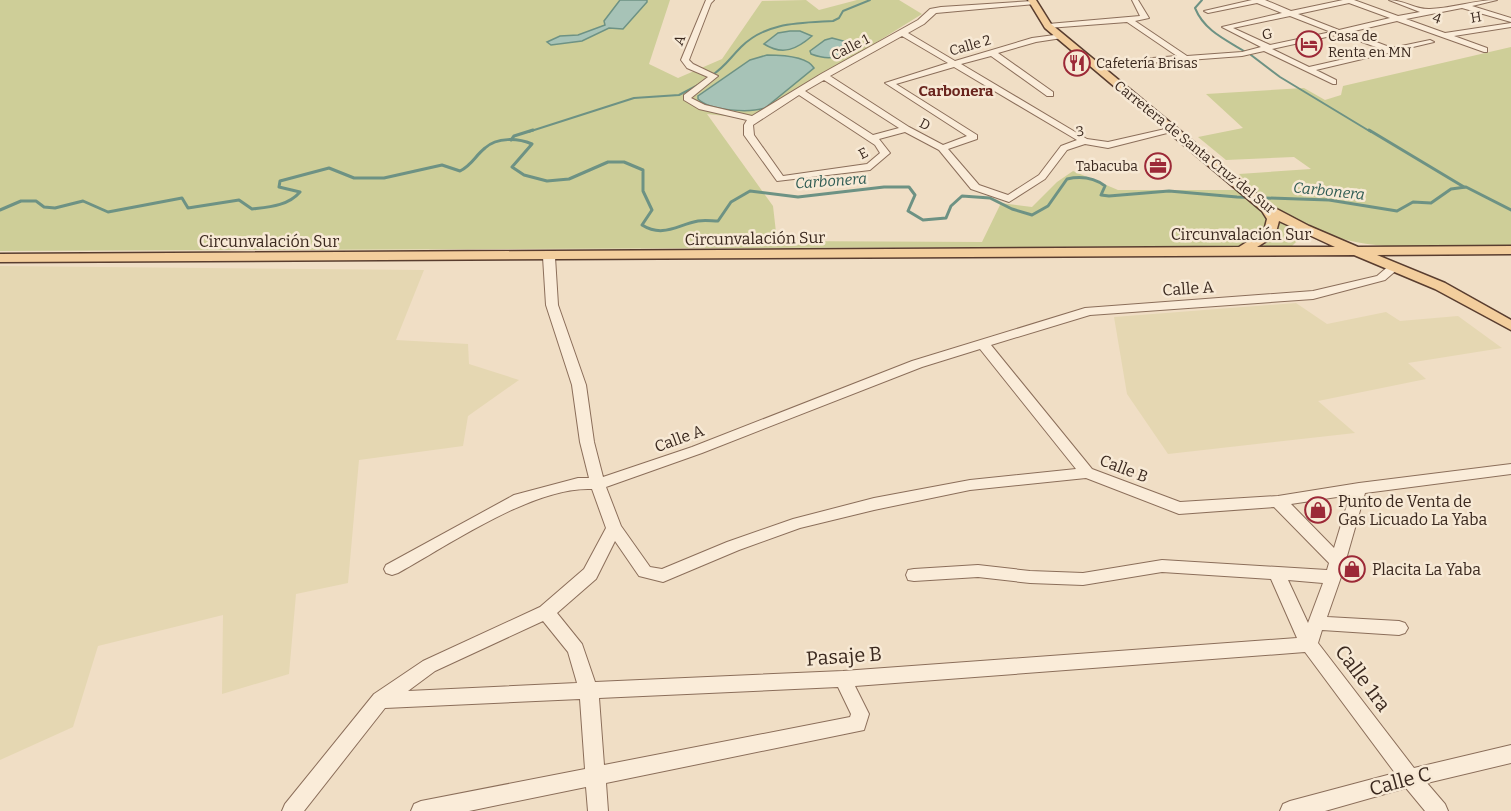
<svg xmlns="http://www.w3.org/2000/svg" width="1511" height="811" font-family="Bitter,serif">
<rect width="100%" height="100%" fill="#f0dec5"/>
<g fill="#e5d7b2">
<path d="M0 266 424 270 396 340 468 344 469 364 519 380 468 416 463 446 359 460 348 583 296 594 289 674 222 694 223 615 98 646 73 727 0 760Z"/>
<path d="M1296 303 1327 324 1386 312 1400 321 1458 316 1502 348 1408 363 1426 379 1318 401 1355 433 1168 454 1127 394 1114 317Z"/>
</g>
<g fill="#cece98" fill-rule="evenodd">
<path d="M0 0H620L604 21 605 25 578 35 560 36 547 42 551 45 582 41 609 28 623 29 647 0H670L649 64 678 78 722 59 762 1 806 0 819 10 857 0H899L922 14 753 119 707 114 773 206 777 241 982 242 1001 203 1032 207 1057 182 1073 171 1118 190H1240C1253 200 1262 208 1268 223L1263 232 1238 246 0 251ZM767 55 805 61 749 111 702 103 698 95 750 60Z"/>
<path d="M1511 47V246C1405 247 1317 262 1239 174L1311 169 1294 157 1226 160 1198 137 1243 128 1206 94 1304 88 1325 100 1341 95 1343 86Z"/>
<path d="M1279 222 1305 233 1292 246 1261 247 1278 234Z"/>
</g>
<g fill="#a7c3b7" stroke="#6d9284" stroke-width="1.5">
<path d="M620 0H647V2L623 29 609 28 582 41 551 45 547 42 560 36 578 35 605 25 604 21Z"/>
<path d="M790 31H800L812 36C797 49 783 56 764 44L778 33Z"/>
<path d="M832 38 855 44V46C840 58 830 61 811 54L810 51 825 40Z"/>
<path d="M767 55C780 55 807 56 814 68L765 108C749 113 711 111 698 99V96L750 60Z"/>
</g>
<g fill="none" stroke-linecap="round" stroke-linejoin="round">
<g stroke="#6d9284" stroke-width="2">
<path d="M1202 0 1195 8C1204 30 1224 39 1244 51"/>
<path d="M1251 55 1280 77 1371 132"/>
<path d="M711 76C725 67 730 58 741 47 766 22 800 23 833 21L839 18 843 11 870 0"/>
<path d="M528 132 634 98 679 95 700 84"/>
</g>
<g stroke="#6d9284" stroke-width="3">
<path d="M1369 130 1464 187"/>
<path d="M511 140 514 136 533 130"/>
<path d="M0 210 21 201H36L44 207 55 208 83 201 108 212 182 198 188 208 239 200 252 209C269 207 288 206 300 192L279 187 280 181 329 168 354 178H384L442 165 460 171C472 165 475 156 485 148 497 137 518 138 532 144L512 167 524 175 547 181 569 179 608 162H624L643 170V191L652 210 642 225C663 238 677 225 698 221 705 220 712 221 718 221L731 202 750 191 798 197 884 187H909L915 195 908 211 923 220 946 218 951 206 962 196 990 198 1012 209 1032 215 1048 206 1067 179C1081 176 1093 177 1105 186L1101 195 1109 196 1169 191 1237 197 1329 200 1397 211 1413 202 1431 203 1451 189 1466 187 1511 210"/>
</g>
<g stroke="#8b6e5a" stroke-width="2">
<g id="minor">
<path d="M706 0H714L711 3 689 60 693 64 718 76 691 98 705 105 752 116 821 74 918 20 930 9 941 7 1033 1 1035 2V4L936 13 924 24 908 33 955 61 1032 38 1062 34V38L1036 42 998 53 1053 92V96H1047L991 56 961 64 1087 139 1108 142 1174 127 1179 130 1108 148 1085 144 1067 150 1045 179 1009 202 971 189 939 150 905 132 879 139 890 153 870 170 777 181 744 135V125L747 120 699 109 684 100V95L708 77 687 68 681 60ZM902 36 948 63 885 83 967 136 943 145 909 127 830 76ZM954 67 1077 140 1061 146 1039 175 1008 195 979 185 948 149 977 139V135L896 84ZM824 80 899 128 873 135 805 91ZM799 95 875 145 880 153 867 164 783 176 754 135 753 125Z"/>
<path d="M1132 0H1138L1149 18 1135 21 1187 56 1242 52 1261 47 1222 27 1282 13 1257 3 1208 13 1204 11 1252 0H1265L1291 11 1343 0H1354L1398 16 1420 12 1389 0C1403 0 1417 10 1430 9 1453 8 1475 0 1497 0L1472 6 1511 18V22L1462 8 1406 19 1445 33 1511 23V27L1454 36 1487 48V52H1484L1397 21 1350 32 1392 48 1430 40 1434 42 1316 70 1336 80V84H1333L1264 51 1242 56 1095 67H1092V63L1177 56 1127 22 1048 28 1044 26 1048 24 1140 16ZM1349 3 1390 18 1339 30 1298 14ZM1290 16 1331 32 1270 45 1233 28ZM1340 34 1384 50 1309 67 1272 49Z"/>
<path d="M549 254 555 257 558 305 586 385 594 442 603 477 692 447 912 361 1085 308 1313 291 1377 276 1391 264H1399V268L1385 280 1313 299 1090 315 991 345 1092 469 1180 502 1278 496 1359 483 1511 464V474L1365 493 1341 577 1327 617 1399 621 1405 623 1408 628 1405 633 1399 635 1322 630 1318 643 1414 768 1511 745V763L1427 783 1445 804 1448 811H1425L1406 788 1325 811H1280L1283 804 1290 801 1395 773 1305 652 855 686 869 714 864 730 606 783 608 811H588L586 787 469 811H411L414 804 421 801 585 769 580 699 385 708 304 811H282L285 804 374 694 423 661 540 607 584 569 606 528 592 489C534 486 449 545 398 573L392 575 386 573 384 569 386 565 514 495 578 478H589L580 442 572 385 546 305 543 257ZM980 349 1076 469 970 480 874 498 793 519 727 542 662 569 650 567 621 526 606 487 702 453 922 367ZM1086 478 1179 514 1274 507 1329 563 1327 570 1162 560 1083 573 1030 571 978 565 914 569 908 570 906 575 908 580 914 581 978 577 1030 583 1083 585 1162 572 1271 579 1297 638 843 671 595 682 582 644 557 613 596 579 615 541 639 576 663 582 739 550 800 528 874 510 970 490ZM1350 495 1334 548 1291 504ZM1288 580 1323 583 1308 623ZM543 621 568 652 577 683 408 691 435 671ZM838 687 851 714 850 717 604 765 599 698Z"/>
</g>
</g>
<g stroke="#593d2f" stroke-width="3">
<path id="major" d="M1028 0H1036L1051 24 1271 206 1309 226 1358 247 1511 246V254L1377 255 1445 283 1511 320V330L1435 289 1354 255 0 262V254L1239 247 1264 231 1267 219 1262 211 1045 28ZM1279 221 1335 247H1257L1275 236Z"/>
</g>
<use href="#minor" fill="#faecd9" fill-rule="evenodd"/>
<use href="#major" fill="#f3ce9d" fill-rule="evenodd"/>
</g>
<defs>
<g id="hotel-ring" transform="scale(1.35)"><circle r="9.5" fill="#f7e9d5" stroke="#9c2937" stroke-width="1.5"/><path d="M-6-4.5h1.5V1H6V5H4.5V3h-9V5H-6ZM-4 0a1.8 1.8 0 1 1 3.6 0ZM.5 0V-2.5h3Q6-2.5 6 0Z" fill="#9c2937"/></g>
<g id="restaurant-ring" transform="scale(1.35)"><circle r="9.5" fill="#f7e9d5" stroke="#9c2937" stroke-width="1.5"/><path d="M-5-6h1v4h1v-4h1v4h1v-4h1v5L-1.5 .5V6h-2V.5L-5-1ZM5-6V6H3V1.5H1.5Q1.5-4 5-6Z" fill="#9c2937"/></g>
<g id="office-ring" transform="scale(1.35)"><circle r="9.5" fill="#f7e9d5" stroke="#9c2937" stroke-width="1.5"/><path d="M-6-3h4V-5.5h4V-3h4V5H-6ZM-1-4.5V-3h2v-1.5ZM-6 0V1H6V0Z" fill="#9c2937"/></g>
<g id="shop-ring" transform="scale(1.35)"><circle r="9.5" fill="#f7e9d5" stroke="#9c2937" stroke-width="1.5"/><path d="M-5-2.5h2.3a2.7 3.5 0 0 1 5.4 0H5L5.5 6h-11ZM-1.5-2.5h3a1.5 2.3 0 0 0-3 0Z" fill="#9c2937"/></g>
</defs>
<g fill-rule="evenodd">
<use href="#hotel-ring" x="1309" y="44"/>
<use href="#restaurant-ring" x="1077" y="63"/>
<use href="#office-ring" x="1158" y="166"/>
<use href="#shop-ring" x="1318" y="510"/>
<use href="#shop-ring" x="1352" y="569"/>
</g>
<g text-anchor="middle" stroke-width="5" stroke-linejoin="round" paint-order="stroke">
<g font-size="14" fill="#3b291f" stroke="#f7e9d5">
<text transform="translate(1476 17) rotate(-9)" y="5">H</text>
<text transform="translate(1437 18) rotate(20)" y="5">4</text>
<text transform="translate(1267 34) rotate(-14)" y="5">G</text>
<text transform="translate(679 40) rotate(-69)" y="5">A</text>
<text transform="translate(970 45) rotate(-16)" y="5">Calle 2</text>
<text transform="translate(850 47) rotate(-27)" y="5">Calle 1</text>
<text transform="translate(925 124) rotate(27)" y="5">D</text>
<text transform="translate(1080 131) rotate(-8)" y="5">3</text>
<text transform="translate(1195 147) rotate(39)" y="5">Carretera de Santa Cruz del Sur</text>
<text transform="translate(863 153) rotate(-27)" y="5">E</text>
</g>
<g font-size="14" fill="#3b291f" stroke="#f7e9d5" text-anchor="start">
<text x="1328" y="41">Casa de<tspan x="1328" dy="16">Renta en MN</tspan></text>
<text x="1096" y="68">Cafetería Brisas</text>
<text x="1138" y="171" text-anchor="end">Tabacuba</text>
</g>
<g font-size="15" font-weight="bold" fill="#69241d" stroke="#f7e9d5">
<text x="956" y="96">Carbonera</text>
</g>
<g font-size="15" font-style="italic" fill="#2e5b53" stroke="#f7e9d5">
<text transform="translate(831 181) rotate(-4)" y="5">Carbonera</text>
<text transform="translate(1329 191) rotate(6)" y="5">Carbonera</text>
</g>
<g font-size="16" fill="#3b291f" stroke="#f7e9d5">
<text x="1241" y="240">Circunvalación Sur</text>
<text transform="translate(755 238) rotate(-1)" y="6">Circunvalación Sur</text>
<text x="269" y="247">Circunvalación Sur</text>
<text transform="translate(1188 288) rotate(-4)" y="6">Calle A</text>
<text transform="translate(679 438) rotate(-20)" y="6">Calle A</text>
<text transform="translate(1124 468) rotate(21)" y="6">Calle B</text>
</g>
<g font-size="16" fill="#3b291f" stroke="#f7e9d5" text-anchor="start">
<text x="1338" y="507">Punto de Venta de<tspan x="1338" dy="18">Gas Licuado La Yaba</tspan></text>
<text x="1372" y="575">Placita La Yaba</text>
</g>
<g font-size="20" fill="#3b291f" stroke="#f7e9d5">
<text transform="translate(844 656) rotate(-4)" y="7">Pasaje B</text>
<text transform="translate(1363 678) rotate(53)" y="7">Calle 1ra</text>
<text transform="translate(1400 781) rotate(-15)" y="7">Calle C</text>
</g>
</g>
</svg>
